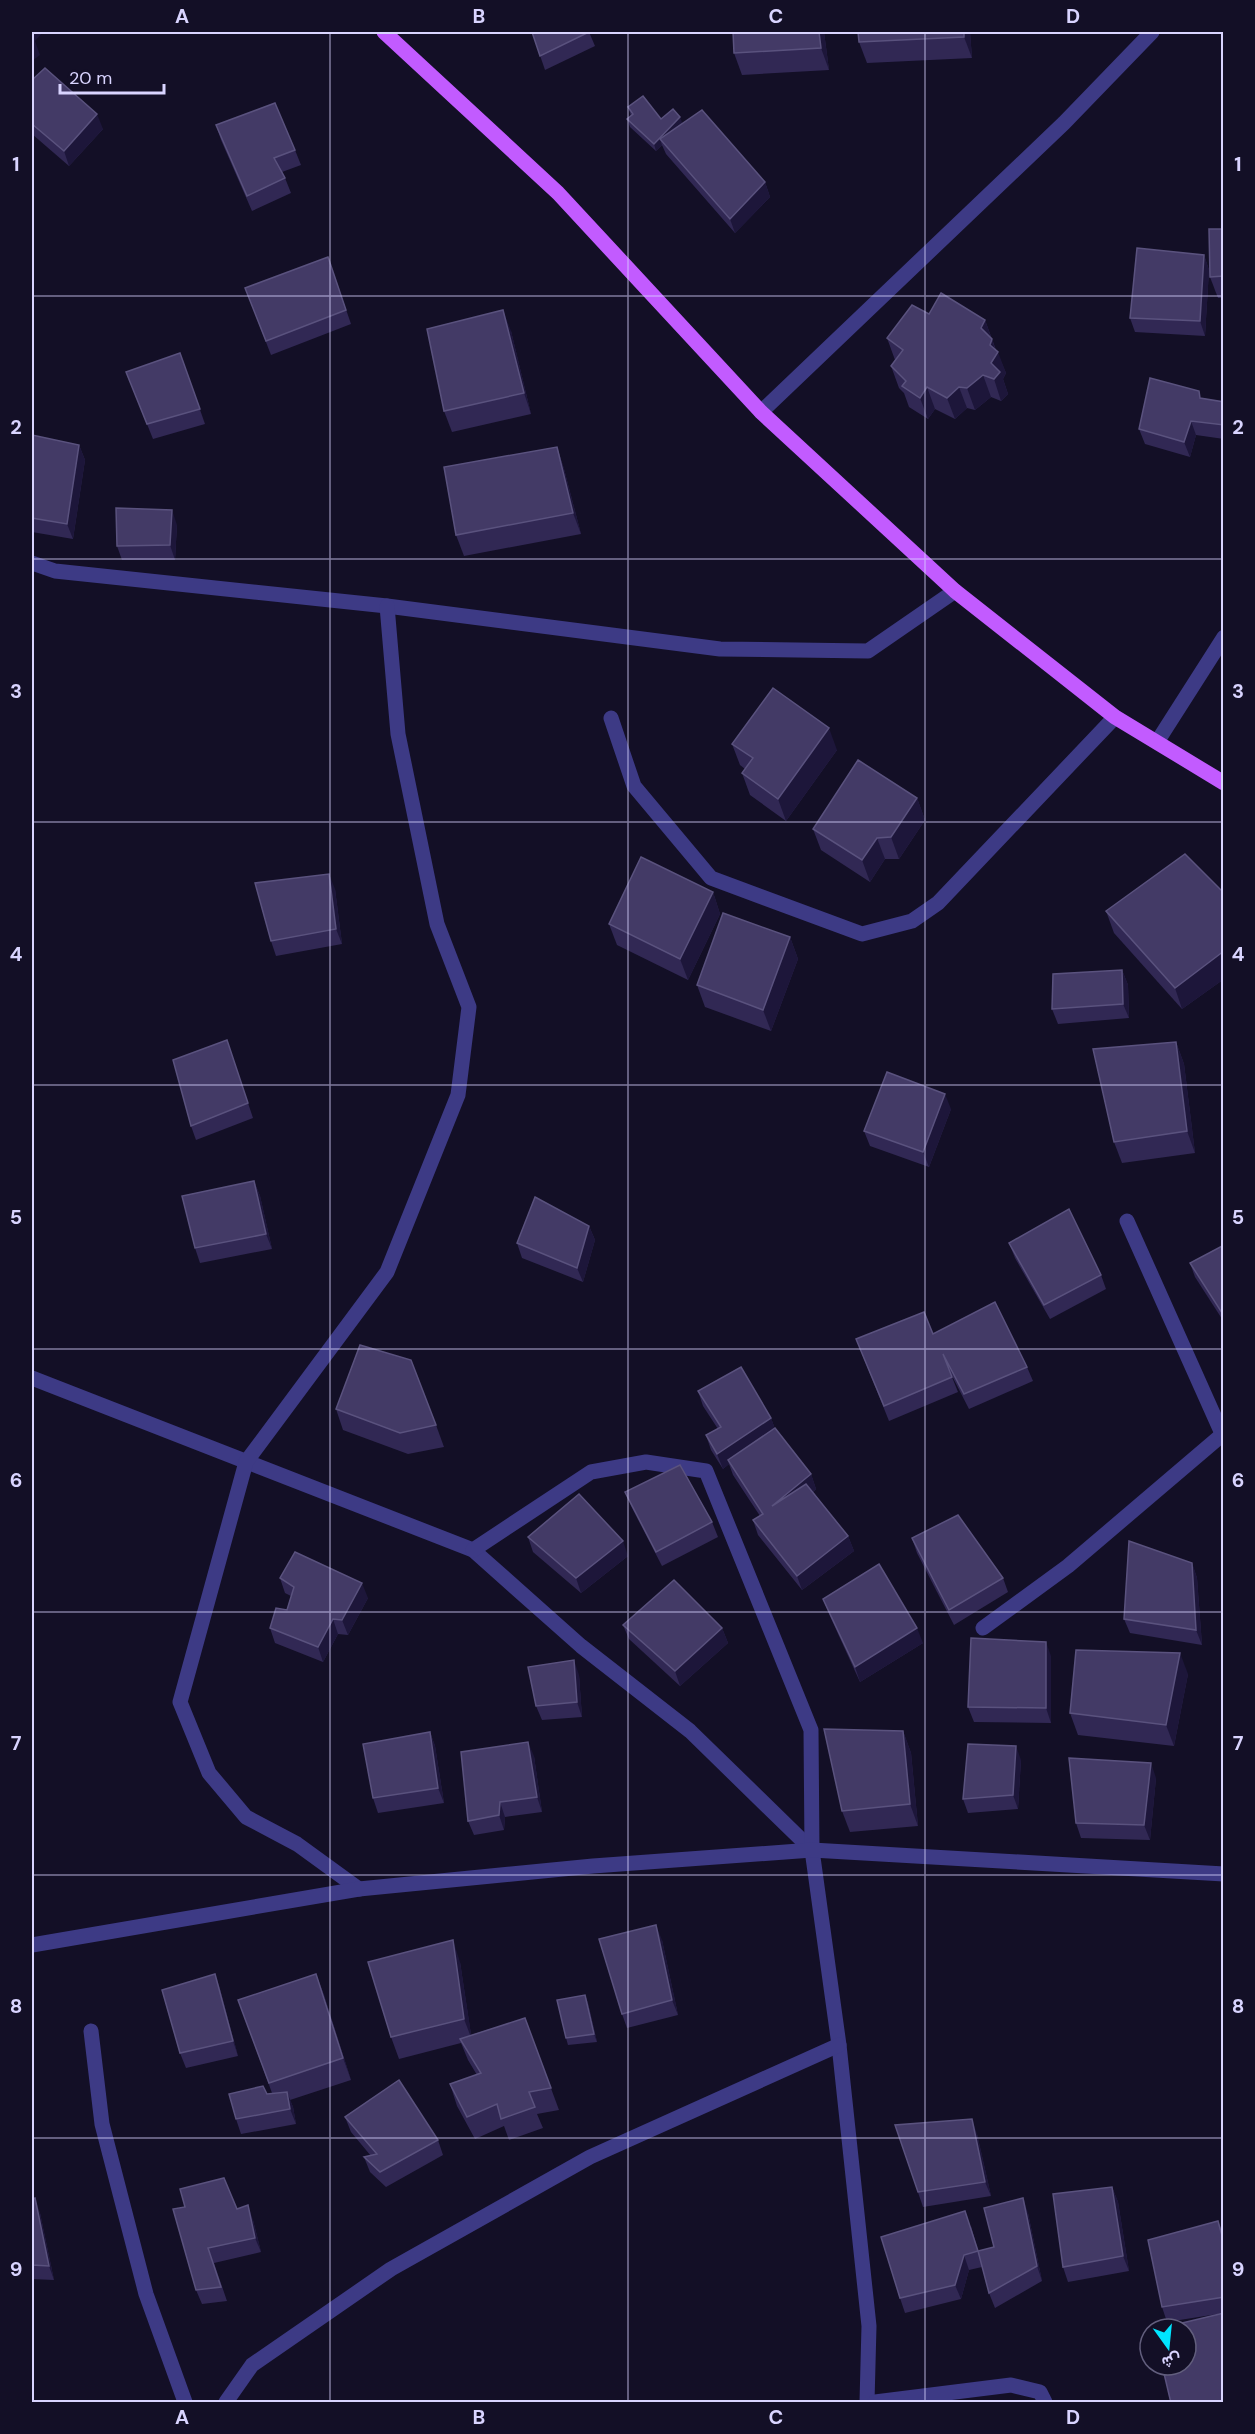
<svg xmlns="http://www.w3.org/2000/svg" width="1255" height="2434" font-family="'DM Sans',Vazirmatn,sans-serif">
<rect width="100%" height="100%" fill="#130f26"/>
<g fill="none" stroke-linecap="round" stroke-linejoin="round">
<g stroke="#3d3a85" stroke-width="15">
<path d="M761 412 1064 123 1152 32"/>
<path d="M32 563 55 571 387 606 720 649 868 651 955 591"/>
<path d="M611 718 634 786 711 878 862 934 912 921 938 903 1115 717"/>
<path d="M1157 742 1224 637"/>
<path d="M1127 1221 1224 1438"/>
<path d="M32 1378 473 1550 581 1646 690 1731 812 1850 839 2045 869 2326 867 2402"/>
<path d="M473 1550 591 1472 646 1462 706 1471 811 1730 812 1850"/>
<path d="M983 1628 1068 1566 1223 1434"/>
<path d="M359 1889 297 1844 246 1817 209 1773 180 1702 246 1462 387 1272 458 1095 469 1007 437 924 398 734 387 606"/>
<path d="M32 1945 359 1889 593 1866 812 1850 1224 1874"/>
<path d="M91 2031 102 2124 146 2294 185 2402"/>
<path d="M226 2402 252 2365 391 2269 590 2157 839 2045"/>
<path d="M875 2402 1011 2385 1040 2392 1045 2402"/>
</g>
<path stroke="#c25bff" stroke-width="15" d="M384 32 558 193 761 412 955 591 1115 717 1224 783"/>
</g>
<g fill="#312854">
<path d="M532 32H589L595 46 545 70Z"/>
<path d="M824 32 829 70 742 75 734 53Z"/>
<path d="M970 32 972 58 867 63 859 42Z"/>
<path d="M32 80 103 129 69 166 32 134Z"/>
<path d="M628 107 661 119 682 124 765 182 770 197 735 233 666 154 662 145 656 151 630 127 627 119 631 116Z"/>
<path d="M216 125 295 150 301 165 282 172 285 178 291 193 252 211 221 140Z"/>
<path d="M1224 229V298H1218L1210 277Z"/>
<path d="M1204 255 1209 270 1205 336 1135 332 1130 318Z"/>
<path d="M328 257 351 324 271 355 245 288Z"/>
<path d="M929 314 985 320 996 350 1006 373 1003 379 1008 394 1001 401 991 397 975 410 967 408 955 419 935 409 928 419 909 407 904 393 899 388 891 366 895 360 887 338Z"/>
<path d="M511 331 531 414 452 432 444 411Z"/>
<path d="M180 353 205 424 153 439 126 372Z"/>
<path d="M1202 398 1224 402V439L1196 435 1190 457 1145 444 1139 429Z"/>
<path d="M32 435 79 445 85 460 73 539 32 532Z"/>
<path d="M557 447 564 469 581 534 464 556 456 535Z"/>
<path d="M177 525 175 560H122L117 546Z"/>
<path d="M732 744 837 750 786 821 750 795 742 773 745 769 740 765Z"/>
<path d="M917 798 925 820 899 859H885L870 882 821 850 813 829Z"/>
<path d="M335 889 342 944 276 956 271 941Z"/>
<path d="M713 892 720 914 688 980 617 945 609 924Z"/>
<path d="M1224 893V979L1182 1009 1114 933 1106 911Z"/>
<path d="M790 937 798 959 771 1031 705 1007 697 985Z"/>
<path d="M1122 970 1128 985 1129 1018 1058 1024 1052 1009Z"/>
<path d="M227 1040 253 1118 196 1140 191 1126Z"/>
<path d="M1176 1042 1184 1064 1195 1153 1122 1163 1114 1142Z"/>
<path d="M951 1109 929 1167 870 1146 864 1131Z"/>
<path d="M254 1181 260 1196 272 1249 200 1263 195 1248Z"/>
<path d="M589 1226 595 1240 583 1282 522 1258 517 1243Z"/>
<path d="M1009 1243 1101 1275 1106 1289 1050 1319 1015 1258Z"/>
<path d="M1224 1245V1322L1195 1277 1190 1263Z"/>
<path d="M933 1334 1027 1367 1033 1381 969 1409 950 1372 958 1392 889 1421 856 1339Z"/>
<path d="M698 1391 771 1418 775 1429 811 1474 816 1489 813 1492 848 1536 854 1551 802 1590 758 1535 753 1520 760 1516 733 1475 729 1464 723 1469 711 1450 706 1435 718 1429 703 1406Z"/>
<path d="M336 1409 436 1425 444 1447 408 1454 343 1430Z"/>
<path d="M625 1492 712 1522 718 1537 662 1566 631 1506Z"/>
<path d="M528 1537 628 1556 581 1593 533 1552Z"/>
<path d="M912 1538 1003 1578 1008 1592 954 1625 917 1553Z"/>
<path d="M1192 1563 1197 1578 1202 1645 1130 1633 1124 1619Z"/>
<path d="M280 1578 368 1598 348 1635 338 1634 323 1662 275 1643 270 1628 287 1610 291 1596 285 1593Z"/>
<path d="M823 1599 923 1643 860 1682 829 1614Z"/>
<path d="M623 1625 722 1628 728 1643 680 1686 629 1639Z"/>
<path d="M1051 1656V1723L974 1722 968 1707Z"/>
<path d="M1188 1674 1174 1746 1078 1735 1070 1713Z"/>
<path d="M579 1675 582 1717 542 1720 536 1706Z"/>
<path d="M903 1731 911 1753 918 1826 850 1832 842 1811Z"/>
<path d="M430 1732 435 1746 444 1803 378 1813 373 1798Z"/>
<path d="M534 1756 542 1812 505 1817 504 1830 474 1835 468 1821Z"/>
<path d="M1021 1760 1018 1809 968 1813 963 1799Z"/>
<path d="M1156 1778 1150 1840 1081 1838 1076 1823Z"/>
<path d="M662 1940 678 2015 627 2028 622 2014Z"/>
<path d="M460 1962 471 2035 525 2018 559 2110 537 2114 543 2128 509 2140 504 2126 475 2139 457 2106 450 2084 477 2075 468 2060 461 2043 399 2059 391 2037Z"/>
<path d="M215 1974 220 1989 238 2056 186 2068 180 2053Z"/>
<path d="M316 1974 324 1995 351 2080 290 2100 293 2107 296 2124 241 2134 236 2119 272 2093 238 2000Z"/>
<path d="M585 1995 588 2003 597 2042 568 2045 566 2038Z"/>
<path d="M345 2117 438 2140 443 2155 386 2187 370 2172 364 2157 371 2156 351 2132Z"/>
<path d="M895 2125 977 2134 991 2196 923 2207Z"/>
<path d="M1112 2187 1118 2202 1129 2271 1068 2282 1063 2267Z"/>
<path d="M32 2199 40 2213 54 2280 32 2279Z"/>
<path d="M173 2209H237L253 2220 261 2252 214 2263 227 2301 202 2304 196 2290Z"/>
<path d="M1028 2213 1042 2281 995 2308 989 2293 982 2267 969 2270 961 2299 905 2313 900 2298 971 2226 978 2251 994 2247Z"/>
<path d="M1218 2221 1224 2236V2313L1167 2322 1162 2307Z"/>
</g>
<g fill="#1d163a">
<path d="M32 32H43L35 41 40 55 32 61Z"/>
<path d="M819 32H824L829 70 821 48Z"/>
<path d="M964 32H970L972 58 964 37Z"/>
<path d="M97 114 103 129 69 166 64 151Z"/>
<path d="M680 117 683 125 660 139 662 145 656 151 654 144Z"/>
<path d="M765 182 770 197 735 233 730 219Z"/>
<path d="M1204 255 1209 270 1205 336 1200 321Z"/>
<path d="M503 310 511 331 531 414 524 393Z"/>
<path d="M985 320 997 354 998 352 1006 373 1003 379 1008 394 1001 401 994 379 991 363 981 328Z"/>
<path d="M983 375 991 397 975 410 967 388Z"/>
<path d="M927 387 935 409 928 419 920 398Z"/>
<path d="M959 387 967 408 955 419 947 398Z"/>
<path d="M1191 421 1196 435 1190 457 1184 442Z"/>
<path d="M79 445 85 460 73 539 67 524Z"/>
<path d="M557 447 564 469 581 534 573 513Z"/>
<path d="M172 510 177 525 175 560 170 545Z"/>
<path d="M829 728 837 750 786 821 778 799Z"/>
<path d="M917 798 925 820 899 859 891 837Z"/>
<path d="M877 838 885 859 870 882 862 860Z"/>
<path d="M329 874 335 889 342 944 336 929Z"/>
<path d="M713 892 720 914 688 980 680 959Z"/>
<path d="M790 937 798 959 771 1031 763 1010Z"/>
<path d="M1224 951V979L1182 1009 1175 988Z"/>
<path d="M1122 970 1128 985 1129 1018 1123 1004Z"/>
<path d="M1176 1042 1184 1064 1195 1153 1187 1131Z"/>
<path d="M945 1094 951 1109 929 1167 923 1152Z"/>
<path d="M254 1181 260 1196 272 1249 266 1234Z"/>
<path d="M589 1226 595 1240 583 1282 577 1268Z"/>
<path d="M771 1418 776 1432 728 1460 729 1464 723 1469 717 1454Z"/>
<path d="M811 1474 816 1489 777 1521 772 1506Z"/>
<path d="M848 1536 854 1551 802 1590 797 1576Z"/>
<path d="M623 1541 628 1556 581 1593 576 1578Z"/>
<path d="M1192 1563 1197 1578 1202 1645 1196 1630Z"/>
<path d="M362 1583 368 1598 348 1635 342 1620Z"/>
<path d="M333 1619 338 1634 323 1662 318 1647Z"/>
<path d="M722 1628 728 1643 680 1686 675 1671Z"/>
<path d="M917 1628 923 1643 860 1682 855 1667Z"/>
<path d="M1046 1642 1051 1656V1723L1046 1708Z"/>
<path d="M1180 1653 1188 1674 1174 1746 1166 1725Z"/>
<path d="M574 1660 579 1675 582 1717 577 1702Z"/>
<path d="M903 1731 911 1753 918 1826 910 1804Z"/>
<path d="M430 1732 435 1746 444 1803 438 1788Z"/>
<path d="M528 1742 534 1756 542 1812 537 1797Z"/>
<path d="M1016 1746 1021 1760 1018 1809 1013 1795Z"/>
<path d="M1151 1763 1156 1778 1150 1840 1144 1825Z"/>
<path d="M500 1802 505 1817 504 1830 499 1815Z"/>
<path d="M656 1925 662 1940 678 2015 672 2000Z"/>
<path d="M453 1940 460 1962 472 2040 464 2019Z"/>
<path d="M215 1974 220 1989 238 2056 233 2041Z"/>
<path d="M316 1974 324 1995 351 2080 343 2058Z"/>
<path d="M585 1995 588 2003 597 2042 594 2034Z"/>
<path d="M287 2092 293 2107 296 2124 290 2109Z"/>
<path d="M972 2119 977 2134 991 2196 985 2182Z"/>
<path d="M1112 2187 1118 2202 1129 2271 1123 2256Z"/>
<path d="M35 2198 40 2213 54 2280 49 2266Z"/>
<path d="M1023 2198 1028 2213 1042 2281 1037 2266Z"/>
<path d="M248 2205 253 2220 261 2252 255 2238Z"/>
<path d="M964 2255 969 2270 961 2299 955 2285Z"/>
</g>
<g fill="#433a66" stroke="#5a527e" stroke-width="1.5">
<path d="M532 32H589L540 56Z"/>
<path d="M733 32H819L821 48 734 53Z"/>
<path d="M858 32H964V37L859 42Z"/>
<path d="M45 68 97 114 64 151 32 124V80Z"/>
<path d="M643 96 661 119 673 109 680 117 654 144 627 119 633 114 628 107Z"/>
<path d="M275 103 295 150 274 158 285 178 247 196 216 125Z"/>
<path d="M702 110 765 182 730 219 660 139Z"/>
<path d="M1209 229H1224V276L1210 277Z"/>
<path d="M1137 248 1204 255 1200 321 1130 318Z"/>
<path d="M328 257 346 310 266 341 245 288Z"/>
<path d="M941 293 985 320 981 328 992 339 990 345 998 352 991 363 1000 372 994 379 983 375 967 388 959 387 947 398 927 387 920 398 902 386 906 381 891 366 903 350 887 338 912 305 929 314Z"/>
<path d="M503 310 524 393 444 411 427 329Z"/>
<path d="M180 353 200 409 147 424 126 372Z"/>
<path d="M1150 378 1199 391 1200 398 1224 402V425L1191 421 1184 442 1139 429Z"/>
<path d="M32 435 79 445 67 524 32 518Z"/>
<path d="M557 447 573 513 456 535 444 467Z"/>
<path d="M116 508 172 510 170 545 117 546Z"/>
<path d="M773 688 829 728 778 799 742 773 753 758 732 744Z"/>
<path d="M858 760 917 798 891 837 877 838 862 860 813 829Z"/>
<path d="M1185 854 1224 893V951L1175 988 1106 911Z"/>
<path d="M641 857 713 892 680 959 609 924Z"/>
<path d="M329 874 336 929 271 941 255 883Z"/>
<path d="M723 913 790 937 763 1010 697 985Z"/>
<path d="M1122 970 1123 1004 1052 1009 1053 974Z"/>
<path d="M227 1040 248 1103 191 1126 173 1060Z"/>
<path d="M1176 1042 1187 1131 1114 1142 1093 1049Z"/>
<path d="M887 1072 945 1094 923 1152 864 1131Z"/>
<path d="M254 1181 266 1234 195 1248 182 1196Z"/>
<path d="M535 1197 589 1226 577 1268 517 1243Z"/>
<path d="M1069 1209 1101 1275 1044 1305 1009 1243Z"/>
<path d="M1224 1245V1316L1190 1263Z"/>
<path d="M995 1302 1027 1367 964 1394 943 1354 952 1377 884 1406 856 1339 924 1312 933 1334Z"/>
<path d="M360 1345 411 1360 436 1425 400 1433 336 1409Z"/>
<path d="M741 1367 771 1418 717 1454 706 1435 721 1427 698 1391Z"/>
<path d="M775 1428 811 1474 772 1506 806 1484 848 1536 797 1576 753 1520 763 1514 728 1460Z"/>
<path d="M680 1465 712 1522 656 1552 625 1492Z"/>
<path d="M579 1494 623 1541 576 1578 528 1537Z"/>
<path d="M958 1515 1003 1578 949 1610 912 1538Z"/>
<path d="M1129 1541 1192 1563 1196 1630 1124 1619Z"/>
<path d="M295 1552 362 1583 342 1620 333 1619 318 1647 270 1628 276 1608 287 1610 294 1587 280 1578Z"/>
<path d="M879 1564 917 1628 855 1667 823 1599Z"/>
<path d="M674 1580 722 1628 675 1671 623 1625Z"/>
<path d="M971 1638 1046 1642V1708L968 1707Z"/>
<path d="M1076 1650 1180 1653 1166 1725 1070 1713Z"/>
<path d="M574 1660 577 1702 536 1706 528 1667Z"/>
<path d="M824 1729 903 1731 910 1804 842 1811Z"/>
<path d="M430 1732 438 1788 373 1798 363 1744Z"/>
<path d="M528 1742 537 1797 500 1802 499 1815 468 1821 461 1752Z"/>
<path d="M968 1744 1016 1746 1013 1795 963 1799Z"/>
<path d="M1069 1758 1151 1763 1144 1825 1076 1823Z"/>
<path d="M656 1925 672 2000 622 2014 599 1939Z"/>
<path d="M453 1940 464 2019 391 2037 368 1962Z"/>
<path d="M215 1974 233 2041 180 2053 162 1990Z"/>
<path d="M316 1974 343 2058 269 2083 238 2000Z"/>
<path d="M585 1995 594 2034 566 2038 557 2000Z"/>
<path d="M525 2018 551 2088 529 2092 535 2107 501 2119 497 2104 467 2117 450 2084 481 2073 460 2039Z"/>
<path d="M399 2080 438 2140 380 2172 364 2157 377 2154 345 2117Z"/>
<path d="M263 2086 267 2094 287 2092 290 2109 236 2119 229 2094Z"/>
<path d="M972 2119 985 2182 918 2192 895 2125Z"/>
<path d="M224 2178 237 2209 248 2205 255 2238 208 2248 221 2287 196 2290 173 2209 185 2207 180 2189Z"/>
<path d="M1112 2187 1123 2256 1063 2267 1053 2194Z"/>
<path d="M35 2198 49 2266 32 2265V2199Z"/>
<path d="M1023 2198 1037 2266 989 2293 978 2251 994 2247 984 2208Z"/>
<path d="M965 2211 978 2251 964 2255 955 2285 900 2298 881 2237Z"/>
<path d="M1218 2221 1224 2243V2297L1162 2307 1148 2240Z"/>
<path d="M1224 2313V2403H1171L1162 2365H1186V2329H1157Z"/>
</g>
<path fill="none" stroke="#d9d4ff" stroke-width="1.5" stroke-opacity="0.55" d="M330 32V2402M628 32V2402M925 32V2402M32 296H1224M32 559H1224M32 822H1224M32 1085H1224M32 1349H1224M32 1612H1224M32 1875H1224M32 2138H1224"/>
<rect width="1255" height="2434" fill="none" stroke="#130f26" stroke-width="66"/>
<g transform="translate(1168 2347) rotate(165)"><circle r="28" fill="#130f26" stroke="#625e7d" stroke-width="1.5"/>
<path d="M0-4.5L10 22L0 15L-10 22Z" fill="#00e5ff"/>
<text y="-9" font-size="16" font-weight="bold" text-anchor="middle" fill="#d9d4ff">ش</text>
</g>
<path d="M60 84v9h104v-9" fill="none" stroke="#d9d4ff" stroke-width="3"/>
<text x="69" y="84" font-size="18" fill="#d9d4ff" stroke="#130f26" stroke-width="4.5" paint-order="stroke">20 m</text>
<rect x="33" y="33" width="1189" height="2368" fill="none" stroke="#d9d4ff" stroke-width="2"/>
<g font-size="20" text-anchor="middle" font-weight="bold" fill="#d9d4ff">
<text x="182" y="23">A</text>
<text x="479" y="23">B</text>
<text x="776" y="23">C</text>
<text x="1073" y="23">D</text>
<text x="16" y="171">1</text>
<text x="1238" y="171">1</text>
<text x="16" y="434">2</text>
<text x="1238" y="434">2</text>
<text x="16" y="698">3</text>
<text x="1238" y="698">3</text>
<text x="16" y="961">4</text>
<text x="1238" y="961">4</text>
<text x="16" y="1224">5</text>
<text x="1238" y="1224">5</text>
<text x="16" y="1487">6</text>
<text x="1238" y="1487">6</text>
<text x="16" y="1750">7</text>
<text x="1238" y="1750">7</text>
<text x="16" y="2013">8</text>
<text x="1238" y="2013">8</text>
<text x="16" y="2276">9</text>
<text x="1238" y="2276">9</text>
<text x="182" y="2424">A</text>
<text x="479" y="2424">B</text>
<text x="776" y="2424">C</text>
<text x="1073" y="2424">D</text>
</g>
</svg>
